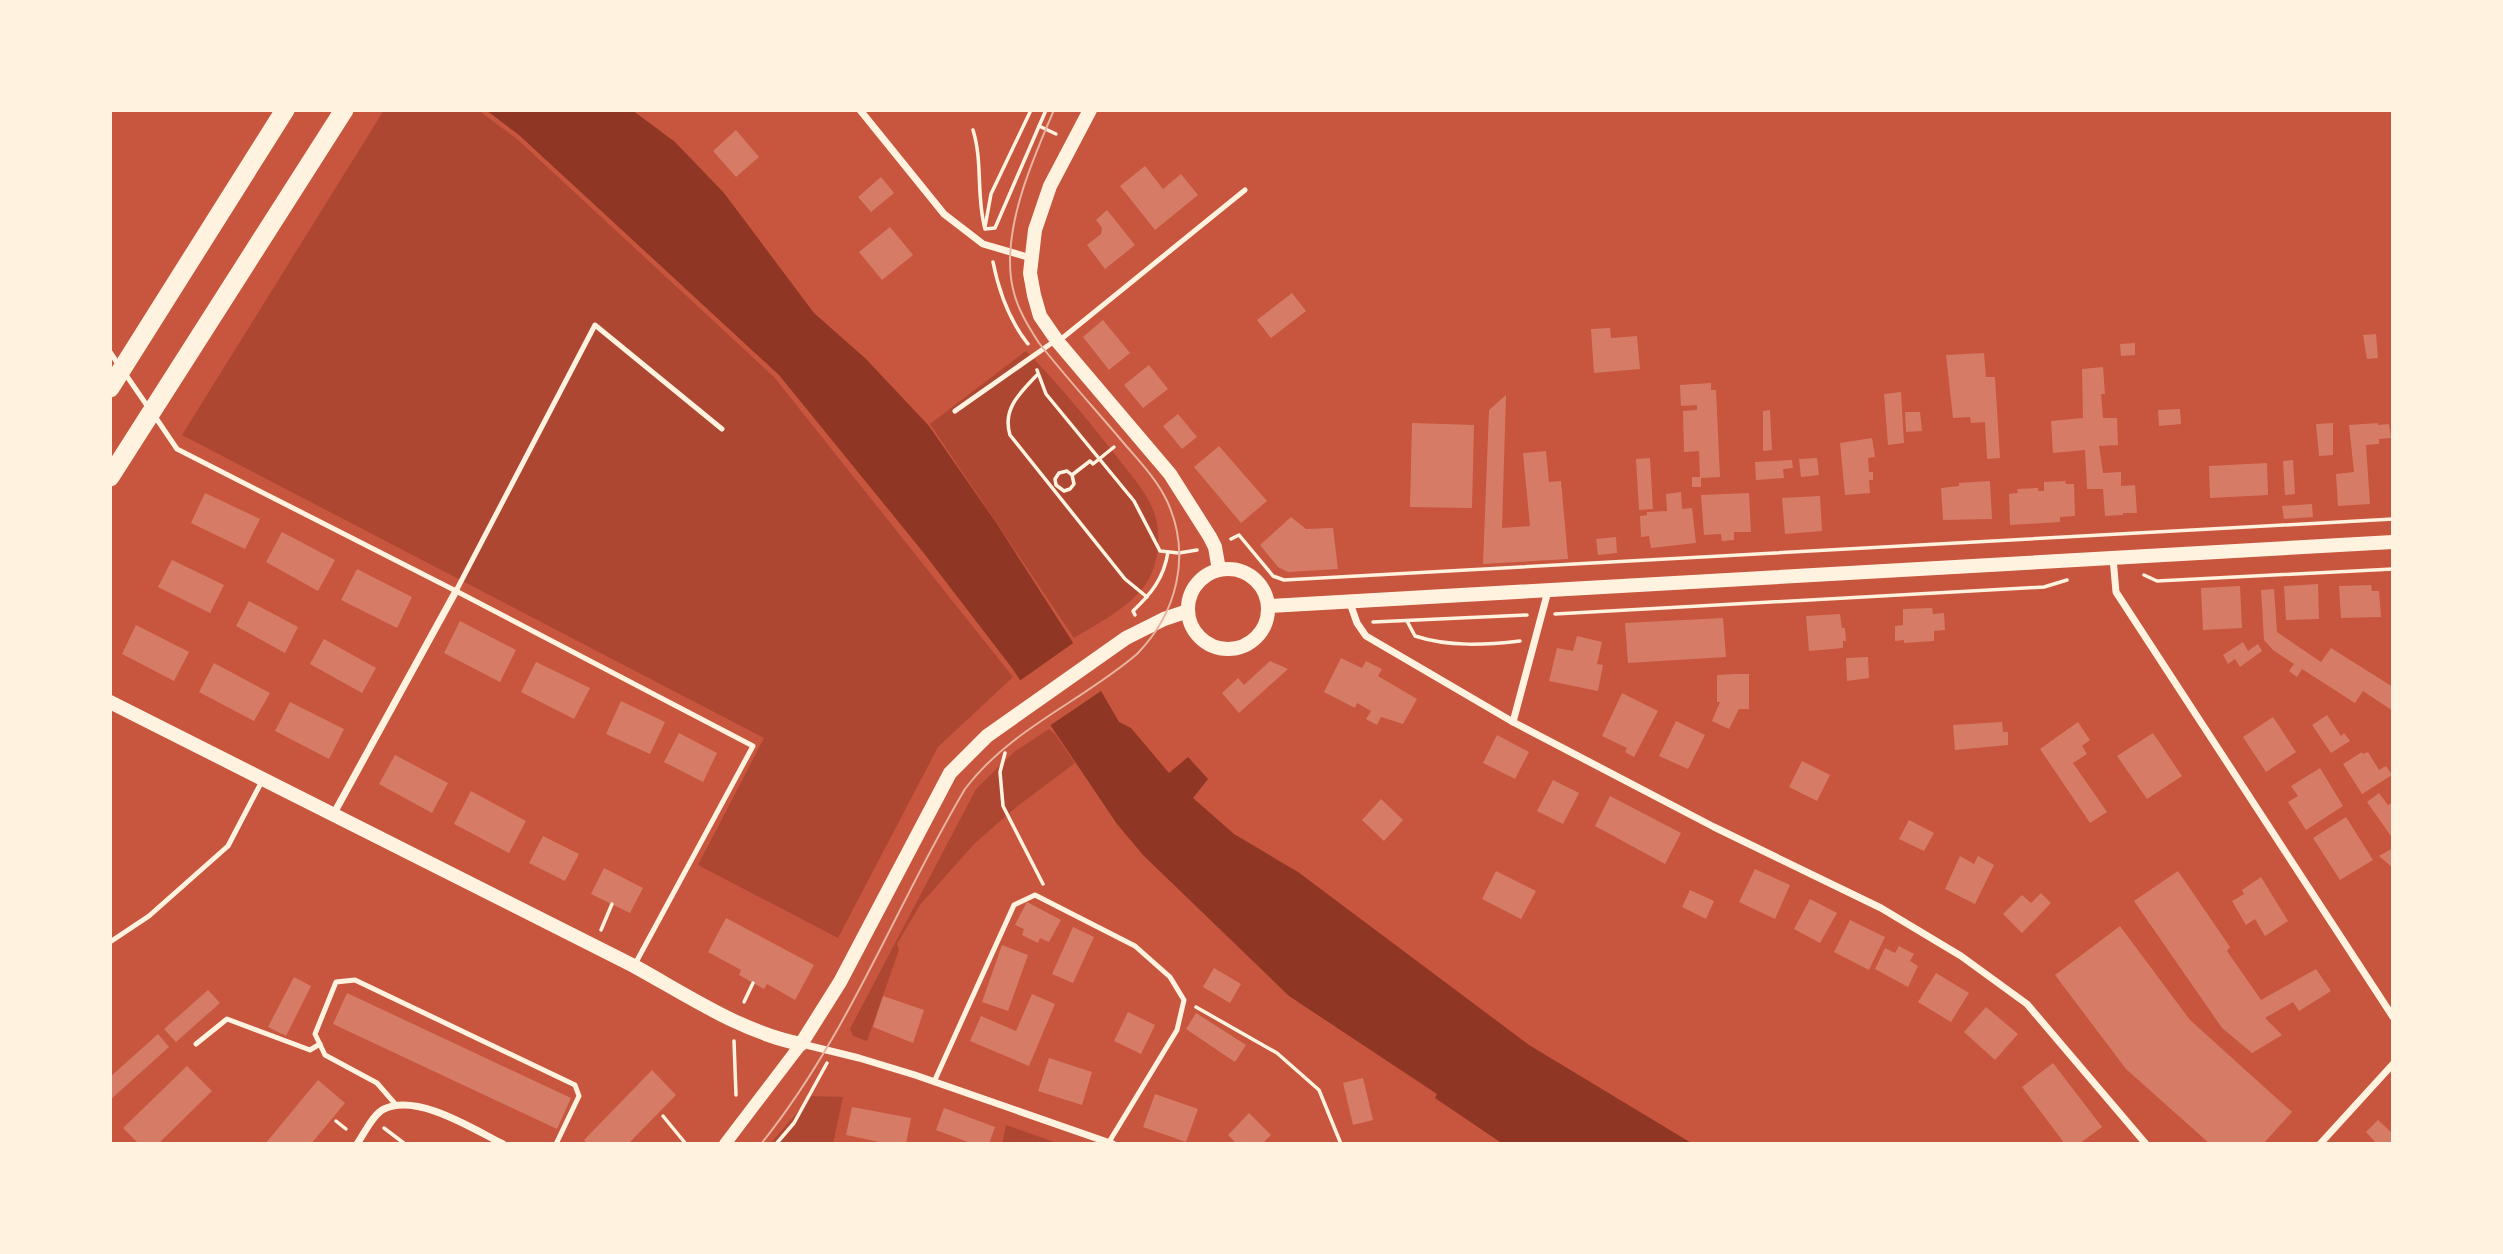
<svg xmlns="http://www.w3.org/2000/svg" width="2503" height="1254" font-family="Georgia,serif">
<rect width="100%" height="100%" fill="#c8553d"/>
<g fill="#ae4732">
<path d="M384 110H478L517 139 774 377 1013 677 938 747 838 938 698 865 764 738 182 435Z"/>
<path d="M1026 351C1058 383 1086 418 1114 453 1129 473 1147 491 1155 515 1162 537 1158 570 1143 588 1126 609 1097 624 1074 638L930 424Z"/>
<path d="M1049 729 1055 734 1075 763 1015 808 974 844 920 905 897 944 899 950 867 1041 853 1036 850 1029 976 789 1014 752Z"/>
<path d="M811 1096 843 1097 833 1144H770Z"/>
<path d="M1006 1125 1060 1144H1002Z"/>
</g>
<path fill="#8f3625" d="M486 110H632L675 142 724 193 814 313 866 359 929 426 997 524 1072 641 1119 722 1131 728 1169 773 1188 757 1208 779 1193 798 1234 834 1298 872 1529 1045 1693 1144H1503L1435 1098 1437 1094 1289 996 1143 855 1117 824 1012 668 923 552 779 375 519 135Z"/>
<path fill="#c8553d" d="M1076 641 1104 689 1048 727 1018 682Z"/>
<g fill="#d67c66">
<path d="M736 130 759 157 736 177 713 151Z"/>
<path d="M1145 166 1163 189 1181 174 1198 195 1155 230 1120 186Z"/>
<path d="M881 177 894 193 871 212 858 197Z"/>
<path d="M1107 210 1135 245 1105 269 1087 245 1101 234 1102 228 1096 220Z"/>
<path d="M890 227 913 255 882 280 859 252Z"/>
<path d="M1292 293 1306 311 1271 338 1257 320Z"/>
<path d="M1103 320 1130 353 1109 370 1083 337Z"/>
<path d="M1610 328 1611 338 1637 336 1640 369 1594 373 1591 329Z"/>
<path d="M2376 334 2378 358 2367 359 2363 335Z"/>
<path d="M2135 343V355L2121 356 2120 344Z"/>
<path d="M1984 353 1986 377H1995L2000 458 1987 459 1985 422 1971 423 1970 417 1953 418 1946 355Z"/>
<path d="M1149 365 1168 389 1143 408 1124 385Z"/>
<path d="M2103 367 2105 394H2101L2103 418H2117L2118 445 2099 446 2103 473 2121 472V486L2135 485 2137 513H2123V515L2105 516 2103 489H2087L2085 450 2053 453 2051 421 2083 418 2082 369Z"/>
<path d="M1711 383V390H1716L1720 477 1701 478V487H1692V477H1700L1699 451 1684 452 1683 411 1697 410V405L1681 406 1680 385Z"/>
<path d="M1901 392 1904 443 1888 445 1884 394Z"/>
<path d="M1506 395 1502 528 1530 526 1523 453 1546 451 1549 482 1561 481 1568 559 1483 564 1489 410Z"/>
<path d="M2180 409 2181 424 2159 426 2158 410Z"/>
<path d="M1770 410 1772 450 1763 451V411Z"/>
<path d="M1905 412H1920L1922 431 1906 432Z"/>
<path d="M1178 414 1197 437 1182 449 1163 426Z"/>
<path d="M1412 423 1474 425 1472 508 1410 507Z"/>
<path d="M2333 423V455L2319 456 2316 424Z"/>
<path d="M2378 423V425L2389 424 2391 438 2379 439V444L2366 445 2370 504 2338 506 2336 474 2354 472 2349 425Z"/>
<path d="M1872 438 1875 457 1868 458 1869 472H1873V480H1869L1870 493 1845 495 1840 443Z"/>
<path d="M1219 446 1267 501 1241 523 1194 467Z"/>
<path d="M1650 458 1653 509 1639 510 1636 459Z"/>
<path d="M1817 458 1819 475 1801 477 1799 459Z"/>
<path d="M1792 460 1793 468 1783 469 1784 478 1756 480 1755 462Z"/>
<path d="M2293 460 2295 494 2285 495 2283 461Z"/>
<path d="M2267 463 2268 495 2210 498 2209 466Z"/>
<path d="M1990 481 1992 519 1943 520 1941 488 1959 486V483Z"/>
<path d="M2065 481 2066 484H2074L2075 516 2060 517V522L2010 525 2009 494 2018 493 2017 489 2038 488V491H2044V482Z"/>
<path d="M1681 492 1682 509 1692 508 1696 543 1651 548 1649 536 1641 537 1640 516 1647 515V512L1667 511 1666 494Z"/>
<path d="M205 493 260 519 245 549 191 523Z"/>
<path d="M1749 493 1751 532H1734V540L1722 541 1721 534 1704 535 1701 495Z"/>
<path d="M1820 496 1822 531 1785 534 1782 498Z"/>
<path d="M2312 504 2313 517 2284 519 2282 506Z"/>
<path d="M1291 517 1306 529 1333 528 1338 569 1288 572 1278 567 1260 545Z"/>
<path d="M282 532 335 560 318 591 266 562Z"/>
<path d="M1616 537 1617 553 1598 555 1596 539Z"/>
<path d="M172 560 224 585 210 613 158 587Z"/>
<path d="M357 569 412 597 397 628 341 600Z"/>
<path d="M2318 584 2319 619 2286 620 2284 586Z"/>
<path d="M2371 585 2372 591H2379L2381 617 2341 618 2339 586Z"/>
<path d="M2240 586 2242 628 2203 630 2201 588Z"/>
<path d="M2274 589 2277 632 2321 662 2331 648 2393 687V711L2363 691 2355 703 2302 669 2297 677 2289 671 2294 664 2273 650 2264 640 2261 590Z"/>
<path d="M249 601 298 627 285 653 236 626Z"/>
<path d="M1932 608 1933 614 1944 613 1945 630 1934 631V641L1904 643V640L1895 641V626L1903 625V609Z"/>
<path d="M1840 614 1842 628H1845L1846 641H1843V648L1809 651 1806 616Z"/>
<path d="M1723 618 1726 657 1628 663 1625 623Z"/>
<path d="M460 621 516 650 500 682 444 653Z"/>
<path d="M136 625 189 652 174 681 122 654Z"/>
<path d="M1577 636 1602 642 1597 664 1603 665 1598 691 1549 681 1557 648 1573 651Z"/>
<path d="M324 639 376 668 362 693 310 664Z"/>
<path d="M2243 642 2248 651 2258 644 2262 651 2240 667 2235 659 2228 664 2223 655Z"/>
<path d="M1868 657 1869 678 1847 681 1846 658Z"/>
<path d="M1341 658 1362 668 1366 661 1382 669 1378 676 1417 699 1403 724 1381 717 1377 725 1366 719 1371 711 1357 703 1355 708 1324 692Z"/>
<path d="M1270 661 1288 669 1239 713 1222 693 1238 678 1244 685Z"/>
<path d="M536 662 590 688 574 719 521 692Z"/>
<path d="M214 663 270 693 254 721 199 692Z"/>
<path d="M1735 674H1749V709H1739L1729 729 1712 721 1720 702H1717V675Z"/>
<path d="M1622 693 1658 711 1634 757 1625 752 1627 748 1602 736Z"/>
<path d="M621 701 665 722 650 754 606 734Z"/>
<path d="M290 702 344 729 329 759 275 731Z"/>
<path d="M2327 715 2341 736 2344 733 2350 741 2331 753 2312 725Z"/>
<path d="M2273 717 2296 752 2266 772 2243 737Z"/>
<path d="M1676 721 1705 735 1688 769 1659 756Z"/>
<path d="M2002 722 2003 732H2008V745L1955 750 1953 725Z"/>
<path d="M2078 722 2090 740 2082 746 2087 754 2073 763 2107 812 2090 823 2040 749Z"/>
<path d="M679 733 717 753 703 782 664 762Z"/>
<path d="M2153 733 2182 776 2147 799 2117 756Z"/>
<path d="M1497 735 1529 752 1515 779 1483 763Z"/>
<path d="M2362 752 2363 754 2368 752 2379 770 2386 766 2392 775 2362 794 2343 764Z"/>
<path d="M395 755 448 783 432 813 379 784Z"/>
<path d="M1802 761 1830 775 1817 801 1789 787Z"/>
<path d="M2320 768 2343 806 2306 830 2288 802 2298 796 2291 786Z"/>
<path d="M1553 780 1579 793 1563 824 1537 811Z"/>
<path d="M471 791 526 821 509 853 454 824Z"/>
<path d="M2379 793 2388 805 2393 802V839L2367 802Z"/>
<path d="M1610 796 1681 833 1665 864 1595 826Z"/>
<path d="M1381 799 1403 820 1384 841 1362 820Z"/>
<path d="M2346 817 2373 860 2340 880 2313 838Z"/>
<path d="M1909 820 1934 833 1924 851 1899 839Z"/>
<path d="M543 836 579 854 565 881 529 863Z"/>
<path d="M2393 848V868L2379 856Z"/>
<path d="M1960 856 1974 864 1978 856 1994 865 1975 904 1945 889Z"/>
<path d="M604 868 643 888 630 913 591 894Z"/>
<path d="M1755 869 1790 885 1775 919 1739 902Z"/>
<path d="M1496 871 1536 891 1521 919 1482 899Z"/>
<path d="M2178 871 2230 947 2227 951 2261 1000 2316 969 2331 991 2299 1011 2293 1002 2265 1018 2282 1035 2252 1053 2222 1028 2134 901Z"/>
<path d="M2261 877 2288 921 2265 936 2255 919 2246 925 2232 901 2244 894 2242 890Z"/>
<path d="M1690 890 1714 901 1706 919 1682 907Z"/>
<path d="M2041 893 2051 903 2022 933 2003 914 2022 895 2031 903Z"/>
<path d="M1810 899 1837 913 1820 943 1794 929Z"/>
<path d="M1027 902 1061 920 1049 942 1040 938 1038 943 1022 935 1024 929 1015 925Z"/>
<path d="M726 918 814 965 795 1000 767 984 764 989 739 975 741 970 708 952Z"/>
<path d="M1850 920 1885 937 1869 970 1834 952Z"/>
<path d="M2120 926 2190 1020 2292 1112 2263 1144H2210L2126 1069 2055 975Z"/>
<path d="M1073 927 1094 937 1073 983 1052 974Z"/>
<path d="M1002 945 1028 955 1008 1011 982 1002Z"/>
<path d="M1899 946 1914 954 1910 961 1918 966 1908 987 1875 969 1885 948 1895 953Z"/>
<path d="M1214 968 1241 984 1230 1003 1203 987Z"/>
<path d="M1936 973 1969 993 1951 1022 1918 1002Z"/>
<path d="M294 977 311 986 286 1036 268 1027Z"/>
<path d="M208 990 220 1003 176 1042 164 1029Z"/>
<path d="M347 993 571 1098 557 1129 333 1024Z"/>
<path d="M1032 994 1055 1004 1029 1066 970 1041 981 1016 1016 1031Z"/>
<path d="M883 996 924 1010 913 1043 873 1027Z"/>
<path d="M1986 1007 2018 1034 1995 1060 1964 1032Z"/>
<path d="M1128 1012 1155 1025 1141 1054 1114 1041Z"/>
<path d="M1196 1013 1246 1045 1235 1062 1186 1029Z"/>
<path d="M158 1034 169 1047 110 1100V1077Z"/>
<path d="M1049 1058 1092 1072 1082 1105 1038 1091Z"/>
<path d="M2053 1063 2102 1127 2079 1144H2065L2022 1087Z"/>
<path d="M187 1066 212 1091 158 1144H139L123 1128Z"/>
<path d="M652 1070 676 1095 628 1144H587L584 1140Z"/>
<path d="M1363 1078 1373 1120 1353 1125 1343 1083Z"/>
<path d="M318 1080 345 1103 311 1144H265Z"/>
<path d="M1155 1094 1198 1109 1186 1142 1143 1127Z"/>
<path d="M852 1107 911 1118 906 1144H889L846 1135Z"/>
<path d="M944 1108 995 1127 989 1144H973L936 1130Z"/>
<path d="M1249 1113 1271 1135 1262 1144H1237L1228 1135Z"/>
<path d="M2378 1120 2393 1134V1144H2377L2366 1132Z"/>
</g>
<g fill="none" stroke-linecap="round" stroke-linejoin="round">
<g stroke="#fff3e0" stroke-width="3.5">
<path d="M1039 126 1056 134"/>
<path d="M973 130C983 162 976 196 985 229L995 228 1046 110"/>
<path d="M985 227 991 194 1031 110"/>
<path d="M993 262C999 292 1009 320 1028 344"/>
<path d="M1037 370 1046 394 1134 501 1160 551 1179 553 1197 550"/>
<path d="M1037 375C1020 393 1002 409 1010 435L1125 579 1147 597"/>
<path d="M1072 475 1074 484 1070 489 1064 491 1056 485 1055 479 1059 473 1067 471 1072 475 1090 461 1093 464 1114 447"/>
<path d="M1231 539 1239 535 1273 576 1284 580 2393 519"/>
<path d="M2144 575 2157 581 2393 569"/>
<path d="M1555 614 2044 587 2067 580"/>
<path d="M1135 615 1133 611C1151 594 1164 578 1168 552"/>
<path d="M1407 621 1415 636C1449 647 1485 645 1520 641"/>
<path d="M1373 622 1527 615"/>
<path d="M1005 753 1000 772 1003 806 1043 884"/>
<path d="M601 930 612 904"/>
<path d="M744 1002 753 983"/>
<path d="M1196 1007 1277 1053 1319 1090 1341 1144"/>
<path d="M734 1041 736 1095"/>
<path d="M663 1116 686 1144"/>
<path d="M336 1121 346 1129"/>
<path d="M384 1128 405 1144"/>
<path d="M776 1144 794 1123 827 1063"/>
</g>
<g stroke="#fff3e0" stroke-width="5">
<path d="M1060 340 1245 190"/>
<path d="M110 352 118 364"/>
<path d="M124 372 148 407"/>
<path d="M955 411 1056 340"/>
<path d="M154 415 177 449 456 591 753 746 634 966"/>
<path d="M456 591 595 325 722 429"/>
<path d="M110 942 149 916 228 846 262 781"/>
<path d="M196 1044 227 1019 310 1050 320 1044"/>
<path d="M934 1082 1014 905 1035 895 1135 946 1170 977 1184 1000 1177 1030 1109 1142"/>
<path d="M397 1106 377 1083 325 1055 315 1034 336 982 355 980 575 1085 579 1096 556 1144"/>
</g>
<g stroke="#fff3e0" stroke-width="7">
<path d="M860 110 944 214 983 244 1031 258"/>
<path d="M2113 558 2116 592 2393 1017"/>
<path d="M1350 603 1357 623 1366 636 1513 722 1714 827 1881 908 1961 956 2027 1004 2146 1144"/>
<path d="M1513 722 1548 591"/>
<path d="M333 815 456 591"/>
<path d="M802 1044 859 1058 915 1075 1113 1144"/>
<path d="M357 1144C364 1134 373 1114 384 1109 417 1093 473 1129 503 1144"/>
<path d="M2320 1144 2393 1064"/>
</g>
<path stroke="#fff3e0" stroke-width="12" d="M725 1144 801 1044"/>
<g stroke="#fff3e0" stroke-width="14">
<path d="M1090 110 1050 186 1035 230 1030 273 1034 295 1040 316 1058 342 1170 474 1210 537 1215 547 1219 570"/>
<circle cx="1228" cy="609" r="40"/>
<path d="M1269 606 2393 542"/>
<path d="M110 702 634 966C687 995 741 1032 801 1044L840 982 950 773 987 736 1126 638 1164 619 1188 611"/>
</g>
<g stroke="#fff3e0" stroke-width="19">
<path d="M110 388 285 110"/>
<path d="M110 477 344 110"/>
</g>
<path stroke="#e9b49f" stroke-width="2" d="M761 1144C848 1036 895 907 965 789 1010 729 1081 702 1137 654 1177 613 1192 555 1167 501 1156 478 1138 460 1122 441 1094 408 1065 376 1039 343 1028 326 1017 308 1013 289 1000 233 1032 161 1054 110"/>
</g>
<rect width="2503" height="1254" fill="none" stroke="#fff3e0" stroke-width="224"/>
</svg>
